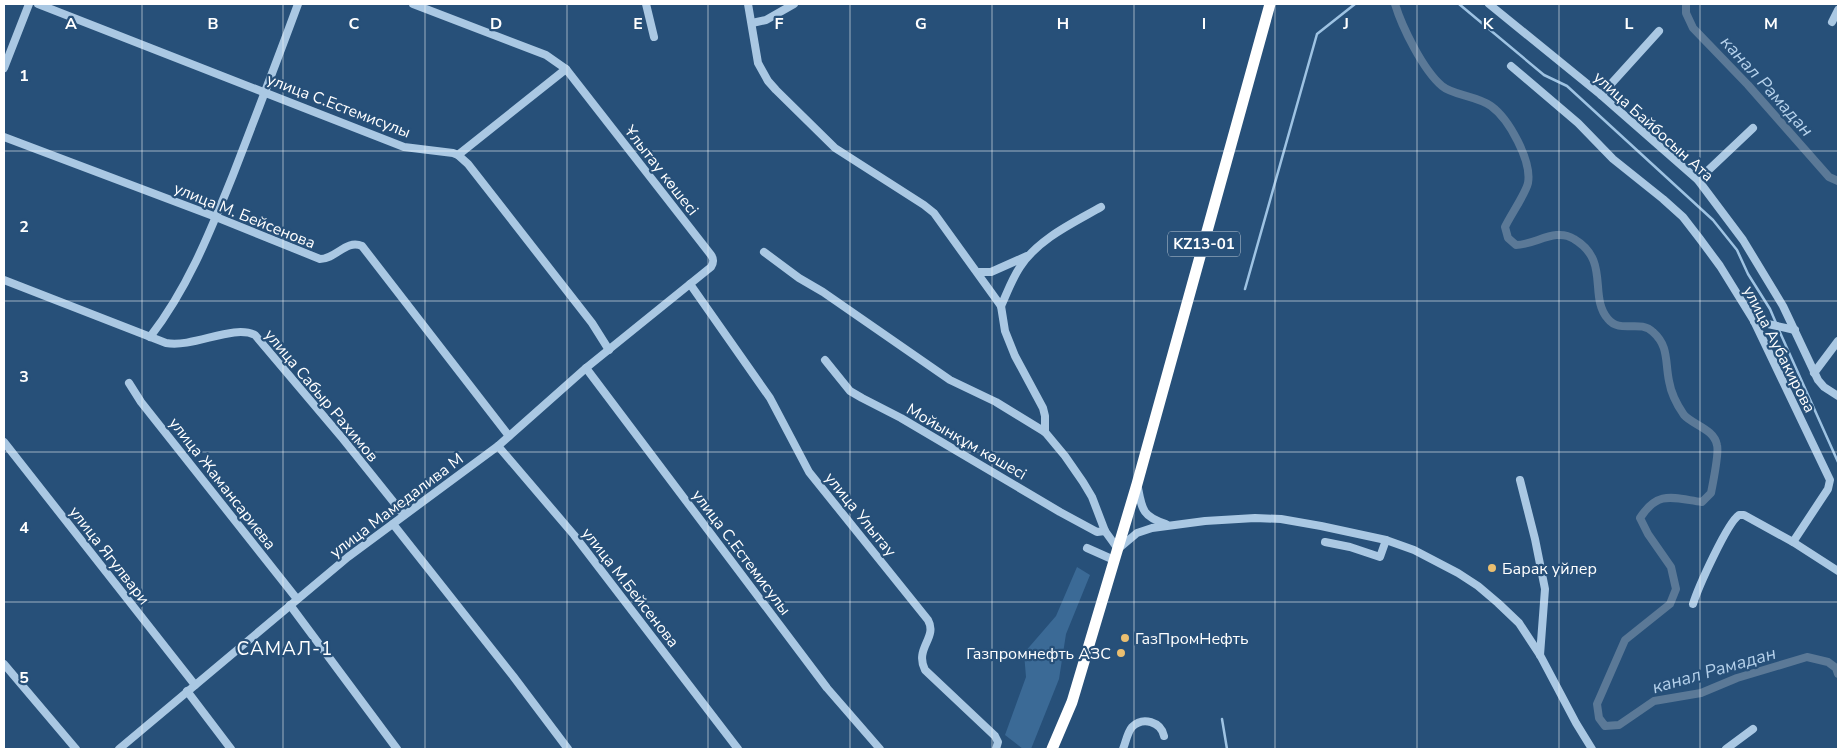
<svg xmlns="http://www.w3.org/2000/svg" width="1842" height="753" font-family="'Nunito Sans',sans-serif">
<rect width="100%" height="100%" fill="#275079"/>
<path fill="#3b6a96" d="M1077 567 1090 575 1066 634 1059 679 1031 749H1023L1005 735 1026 677 1024 653 1056 616Z"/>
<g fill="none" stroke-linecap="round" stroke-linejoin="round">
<g stroke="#9ec3e3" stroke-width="2.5">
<path d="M1459 4 1544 75 1567 86 1713 220 1737 250 1748 274 1770 309 1776 323"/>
<path d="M1245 289 1317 34 1355 4"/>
<path d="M1778 328 1838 462"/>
<path d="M1222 719 1227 749"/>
</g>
<g stroke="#5b7997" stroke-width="8">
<path d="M1395 4C1402 27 1423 70 1442 86 1452 95 1477 96 1491 106 1509 119 1532 161 1528 183 1526 193 1510 216 1505 227L1508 238 1516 245C1535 245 1556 227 1574 239 1611 261 1588 296 1608 319 1620 334 1640 319 1653 332 1669 346 1665 362 1669 381 1671 393 1677 405 1684 415 1693 425 1714 429 1717 445 1719 452 1713 483 1711 493L1702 502C1673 498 1658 490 1640 518L1648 534 1671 567 1676 589 1670 604 1625 640 1597 704 1599 718 1605 726 1619 725 1654 701 1701 693 1737 678 1807 657 1828 662 1836 668 1838 674"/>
<path d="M1686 4V13L1693 28 1748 85 1829 177 1838 181"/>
</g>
<g stroke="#aac8e3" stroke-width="8">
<path d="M38 4 404 147 453 153 458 155 468 164 592 323 609 350"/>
<path d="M646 4 654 37"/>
<path d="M748 4 758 63 768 81 776 90 835 148 924 205 934 213 1001 306 1005 331 1015 356 1043 408 1045 416V432"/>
<path d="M1489 4 1601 95 1698 180 1743 240 1783 306 1818 380 1824 387 1838 396"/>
<path d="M1832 22 1838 10"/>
<path d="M752 23 766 20 794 4"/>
<path d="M1511 66 1578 123 1613 159 1663 199 1683 217 1700 239 1720 266 1754 321 1830 480 1828 489 1793 542"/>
<path d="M4 68 29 4"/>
<path d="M1601 95 1659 31"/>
<path d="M4 137 216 217 320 259C336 259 346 239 362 246L509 436"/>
<path d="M458 155 566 69"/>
<path d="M1698 180 1753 128"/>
<path d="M764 252 799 278 823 292 950 380 996 402 1045 432 1065 456 1083 482 1092 497 1105 531 1118 549 1137 533 1152 528 1205 521 1255 518 1281 519 1321 526 1386 540 1414 550 1458 573 1478 586 1498 603 1519 623 1540 655 1576 723 1592 749"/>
<path d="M978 272H991L1027 256"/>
<path d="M4 280 166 343C194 348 233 324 255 335L343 439 404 515"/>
<path d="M690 284 770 398 809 472 928 620C938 638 914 648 925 670L995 736 998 742 996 749"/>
<path d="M1001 306C1007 293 1012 279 1020 267 1038 239 1073 223 1101 207"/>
<path d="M1754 321 1795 330"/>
<path d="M150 337C188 288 210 232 233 175 255 118 277 61 298 4"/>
<path d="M825 360 850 391 862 398 901 418 1060 512 1097 532 1105 531"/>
<path d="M586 368 827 688 880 749"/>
<path d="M1814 373 1838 341"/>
<path d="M129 383 141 402 297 599"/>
<path d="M4 442 195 685"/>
<path d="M498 446 574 535 738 749"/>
<path d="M1520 480 1535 539 1545 589 1540 655"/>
<path d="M1138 488C1142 510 1143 517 1166 524"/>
<path d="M393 524 513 676 568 749"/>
<path d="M1325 542 1350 547 1380 557 1386 540"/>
<path d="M1087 548 1114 560"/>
<path d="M1693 604C1698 588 1727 523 1739 515H1744L1793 542 1838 571"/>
<path d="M290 605 397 749"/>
<path d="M4 664 76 749"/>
<path d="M187 691 231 749"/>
<path d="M119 749 348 557 498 446 586 368 711 267C714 262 714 259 711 255L566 69 546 55 413 4"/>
<path d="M1123 749C1126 742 1127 733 1132 727 1143 716 1161 722 1164 736"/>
<path d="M1726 749 1753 729"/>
</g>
<path stroke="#fff" stroke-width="11" d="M1052 749 1072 702 1137 484 1270 4"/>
</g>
<path fill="none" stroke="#fff" stroke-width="1" stroke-opacity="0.55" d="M142 4V749M283 4V749M425 4V749M567 4V749M708 4V749M850 4V749M992 4V749M1134 4V749M1275 4V749M1417 4V749M1559 4V749M1700 4V749M4 151H1838M4 301H1838M4 452H1838M4 602H1838"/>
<g fill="#ebbf70" stroke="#275079" stroke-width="2">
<circle cx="1492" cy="568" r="5"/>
<circle cx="1125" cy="638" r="5"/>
<circle cx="1121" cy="653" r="5"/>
</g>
<g text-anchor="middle" stroke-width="4.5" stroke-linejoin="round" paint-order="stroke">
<rect fill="#275079" stroke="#becad7" stroke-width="1" x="1168" y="231.5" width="72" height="25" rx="4"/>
<g font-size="15" font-weight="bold" fill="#fff">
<text x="1204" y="249">KZ13-01</text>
</g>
<g font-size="16" fill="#fff" stroke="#275079">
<text transform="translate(339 105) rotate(21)" y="6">улица С.Естемисулы</text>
<text transform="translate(1654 126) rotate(42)" y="6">улица Байбосын Ата</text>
<text transform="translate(662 170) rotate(52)" y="6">Ұлытау көшесі</text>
<text transform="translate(245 215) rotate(22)" y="6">улица М. Бейсенова</text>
<text transform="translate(1780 349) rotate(63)" y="6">улица Аубакирова</text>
<text transform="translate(322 395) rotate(50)" y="6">улица Сабыр Рахимов</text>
<text transform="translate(967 441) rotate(30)" y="6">Мойынқұм көшесі</text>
<text transform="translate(223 483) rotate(52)" y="6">улица Жамансариева</text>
<text transform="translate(396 505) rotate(-37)" y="6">улица Мамедалива М</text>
<text transform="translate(861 514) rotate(51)" y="6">улица Улытау</text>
<text transform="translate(742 552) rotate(53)" y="6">улица С.Естемисулы</text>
<text transform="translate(110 555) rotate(52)" y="6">улица Ягулвари</text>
<text transform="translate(631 587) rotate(52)" y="6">улица М.Бейсенова</text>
</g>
<g font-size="16" fill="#fff" stroke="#275079" text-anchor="start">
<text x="1502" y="574">Барак уйлер</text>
<text x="1135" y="644">ГазПромНефть</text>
<text x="1111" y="659" text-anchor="end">Газпромнефть АЗС</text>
</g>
<g font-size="18" font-style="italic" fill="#b5d1eb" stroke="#275079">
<text transform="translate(1767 86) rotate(48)" y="6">канал Рамадан</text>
<text transform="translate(1714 670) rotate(-16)" y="6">канал Рамадан</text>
</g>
<g font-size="19" letter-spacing="1" fill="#fff" stroke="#275079">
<text x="285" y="655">САМАЛ-1</text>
</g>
</g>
<g font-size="16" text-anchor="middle" font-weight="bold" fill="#fff" stroke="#275079" stroke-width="4.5" stroke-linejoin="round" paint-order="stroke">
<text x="71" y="29">A</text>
<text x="213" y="29">B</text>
<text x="354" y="29">C</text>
<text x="496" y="29">D</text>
<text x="638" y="29">E</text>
<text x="779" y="29">F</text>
<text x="921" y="29">G</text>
<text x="1063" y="29">H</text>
<text x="1204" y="29">I</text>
<text x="1346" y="29">J</text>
<text x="1488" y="29">K</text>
<text x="1629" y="29">L</text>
<text x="1771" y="29">M</text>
<text x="24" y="81">1</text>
<text x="24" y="232">2</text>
<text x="24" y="382">3</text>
<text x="24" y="533">4</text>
<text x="24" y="683">5</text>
</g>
<rect width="1842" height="753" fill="none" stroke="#ffffff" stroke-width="10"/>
</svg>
